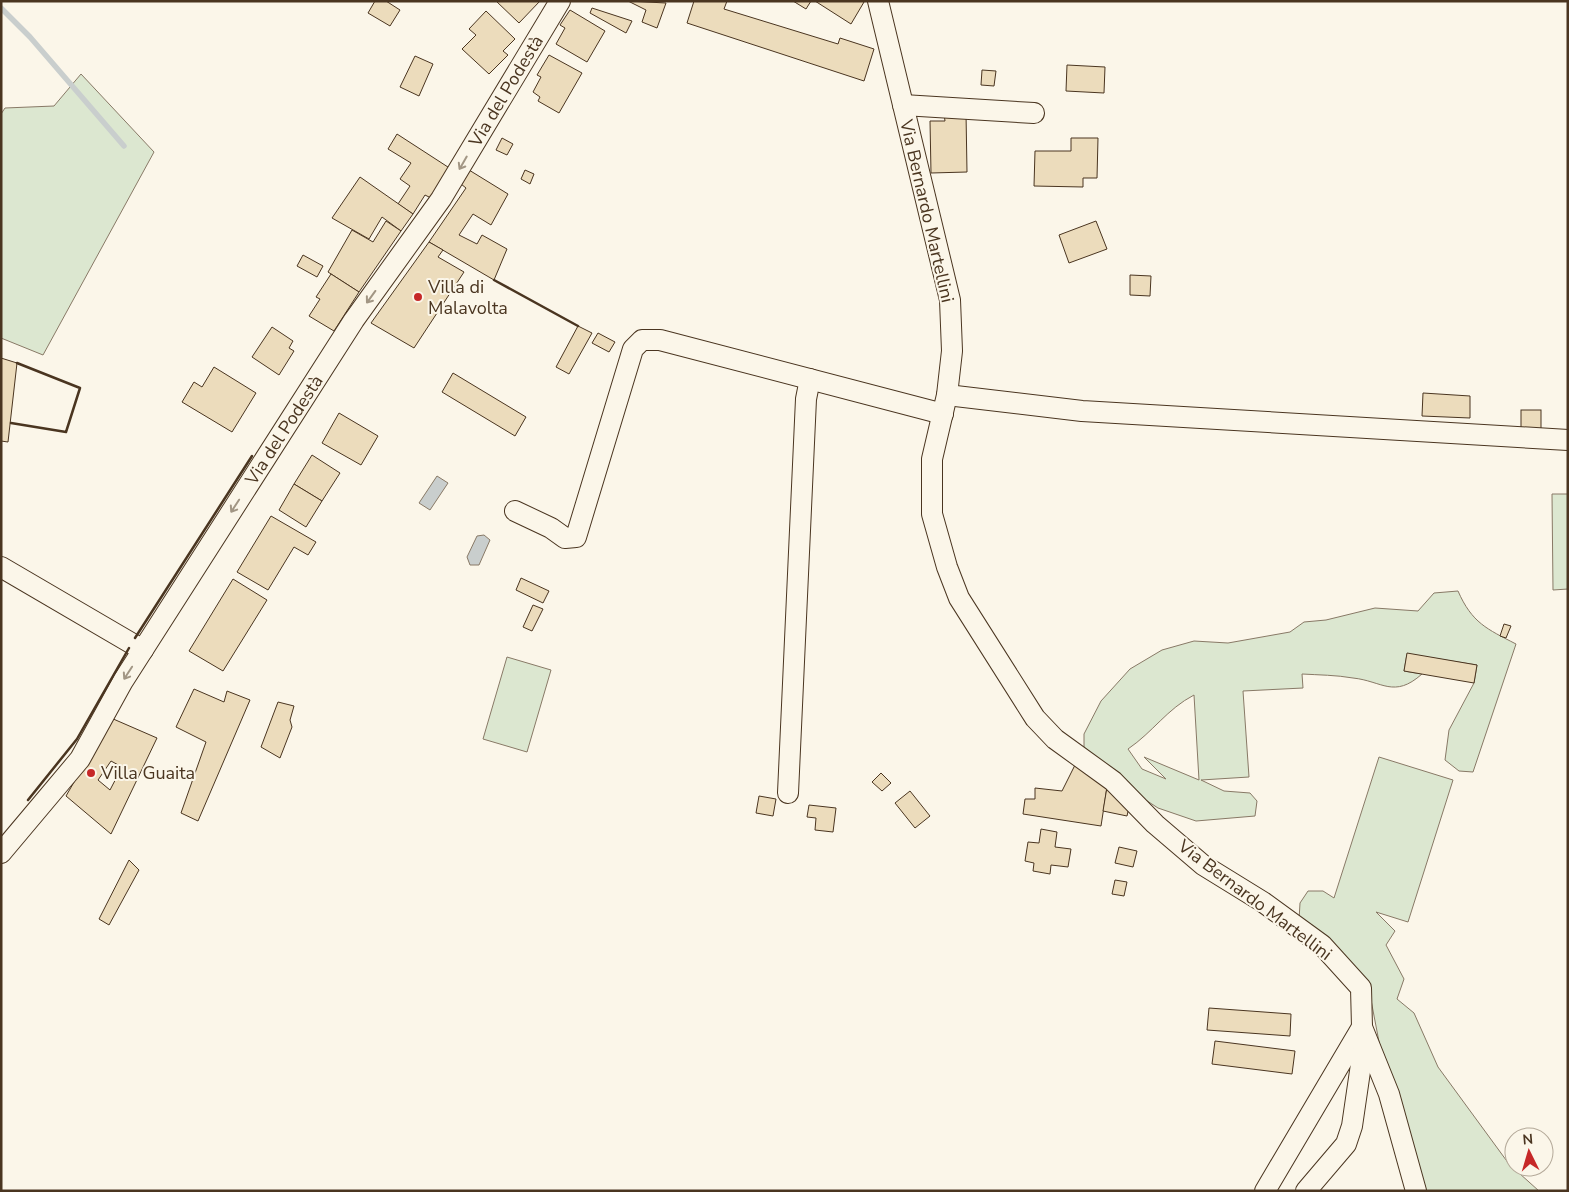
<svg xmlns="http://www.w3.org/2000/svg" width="1569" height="1192" font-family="'Nunito Sans',sans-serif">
<rect width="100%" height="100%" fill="#fbf6e9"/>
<g fill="#dce7d0" stroke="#887966" fill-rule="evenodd">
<path d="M81 74 154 152 43 355 1 338V114L5 108 54 106Z"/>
<path d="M1552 494H1568V589L1553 590Z"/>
<path d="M1458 591C1472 623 1487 629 1516 644L1473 772 1459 771 1445 760 1449 730 1474 683 1477 665 1407 654 1404 671 1422 674C1394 699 1382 681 1353 678 1336 675 1319 675 1302 674L1303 688 1243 691 1249 777 1201 780 1224 791 1250 793 1257 801 1255 816 1196 821 1158 808 1135 793 1084 747V734L1101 701 1130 669 1162 650 1194 641 1228 643 1290 632 1304 622 1326 620 1375 608 1418 611 1434 593ZM1194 695 1199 780 1144 757 1166 779 1142 769 1128 749C1153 732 1167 709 1194 695Z"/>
<path d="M507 657 551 670 527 752 483 739Z"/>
<path d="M1379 757 1453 780 1408 922 1376 912 1395 931 1386 945 1404 979 1397 999 1414 1013 1438 1067 1509 1164 1539 1191H1423L1380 1047 1371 1000 1299 920 1300 903 1308 891H1323L1334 898Z"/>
</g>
<g fill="#c9cecd" stroke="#887966">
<path d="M437 476 448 483 430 510 419 503Z"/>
<path d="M484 535 490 540 479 565H470L467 557 477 536Z"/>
</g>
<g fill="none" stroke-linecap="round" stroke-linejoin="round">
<path stroke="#c9cecd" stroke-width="5.5" d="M1 8 30 37 124 146"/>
</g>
<g fill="#ecdcbc" stroke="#4a3520" fill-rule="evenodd">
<path d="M375 1H386L400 10 390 26 368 13Z"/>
<path d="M496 1H540L519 23Z"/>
<path d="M628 1 666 3 657 28 642 22 646 10Z"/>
<path d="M694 1H727L724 9 838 44 840 38 874 49 864 81 687 23Z"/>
<path d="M793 1H811L806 9Z"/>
<path d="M815 1H862L864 2 851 24Z"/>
<path d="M592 8 632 21 626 33 590 13Z"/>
<path d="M570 10 605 31 587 62 556 44 565 28 560 25Z"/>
<path d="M486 11 515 39 503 51 508 55 489 74 462 49 476 35 469 29Z"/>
<path d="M549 55 582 73 559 113 538 101 540 97 533 92 541 77 537 75Z"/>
<path d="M415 56 433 64 419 96 400 87Z"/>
<path d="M1067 65 1105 67 1104 93 1066 91Z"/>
<path d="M982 70 996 71 994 86 981 85Z"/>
<path d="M966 113 967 172 931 173 930 121H945L944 114Z"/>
<path d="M397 134 451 169 431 198 425 195 413 214 398 204 410 186 400 179 411 163 388 149Z"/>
<path d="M502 138 513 144 507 155 496 150Z"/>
<path d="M1071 138H1098L1097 178H1083V187L1034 186 1035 151H1071Z"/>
<path d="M469 170 508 194 491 225 473 214 459 235 477 244 482 235 507 249 494 280 429 242 466 188 461 184Z"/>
<path d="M525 170 534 174 530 184 521 179Z"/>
<path d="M360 177 413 214 401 231 382 217 369 239 332 218Z"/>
<path d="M386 221 401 231 359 292 328 272 352 230 373 242Z"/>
<path d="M1096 221 1107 249 1069 263 1059 235Z"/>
<path d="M429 242 443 250 438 257 464 272 414 348 371 323Z"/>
<path d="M303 255 323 266 317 277 297 266Z"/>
<path d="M331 274 359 292 334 331 309 316 320 299 316 297Z"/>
<path d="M1130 275 1151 276 1150 296 1130 295Z"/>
<path d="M578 326 592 333 569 374 556 367Z"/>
<path d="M272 327 293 341 289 348 294 351 279 375 252 357Z"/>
<path d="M598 333 615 342 609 352 592 343Z"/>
<path d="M1 358 17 363 8 442 1 441Z"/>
<path d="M214 367 256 393 232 432 182 402 194 382 202 387Z"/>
<path d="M453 373 526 417 515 436 442 392Z"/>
<path d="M1423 393 1470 396V418L1422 416Z"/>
<rect x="1521" y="410" width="20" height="23"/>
<path d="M339 413 378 436 361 465 322 443Z"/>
<path d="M312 455 340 473 322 501 294 484Z"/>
<path d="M294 484 322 501 306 527 279 510Z"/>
<path d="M271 516 316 542 308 555 294 547 268 590 237 572Z"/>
<path d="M521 578 549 591 543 603 516 590Z"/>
<path d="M233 579 267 600 223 671 189 651Z"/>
<path d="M533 605 543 609 532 631 523 627Z"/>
<path d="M1504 624 1511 626 1506 638 1500 636Z"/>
<path d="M1407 653 1477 665 1474 683 1404 671Z"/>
<path d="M194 689 224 702 227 691 250 700 198 821 181 813 206 742 176 727Z"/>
<path d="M278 702 294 706 290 720 292 727 280 758 261 747Z"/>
<path d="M111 718 157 738 111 834 66 796ZM111 761 122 767 110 790 98 780Z"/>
<path d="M1076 763 1107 787 1101 826 1023 814 1025 799H1035V788L1062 791Z"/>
<path d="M881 773 891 783 882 791 872 782Z"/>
<path d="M1107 787 1129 807 1127 816 1103 811Z"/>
<path d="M910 791 930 816 915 828 895 803Z"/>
<path d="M759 796 776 799 773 816 756 813Z"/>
<path d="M809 805 836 808 833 832 815 830 816 818 807 817Z"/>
<path d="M1041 829 1057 832 1055 847 1071 849 1068 867 1051 865 1050 874 1033 871 1034 863 1025 861 1028 842 1039 843Z"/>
<path d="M1119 847 1137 851 1133 867 1115 863Z"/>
<path d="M129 860 139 870 109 925 99 919Z"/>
<path d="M1115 880 1127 882 1124 896 1112 894Z"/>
<path d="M1209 1008 1291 1014 1290 1036 1207 1030Z"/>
<path d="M1215 1041 1295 1051 1292 1074 1212 1064Z"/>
</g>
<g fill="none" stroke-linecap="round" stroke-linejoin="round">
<g stroke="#4a3520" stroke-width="22">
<g id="minor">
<path d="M878 1 950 300 952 351 947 395 932 459V514L947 567 959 598 1035 718 1055 739 1113 781 1155 824 1203 865 1263 902 1322 945 1361 988 1362 1027 1389 1094 1416 1191"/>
<path d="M903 105 1034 113"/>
<path d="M947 395 1082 411 1568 440"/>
<path d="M515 511 551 528 565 538 576 537 633 349 642 340H660L943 414"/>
<path d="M1 567 143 650"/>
<path d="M788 793 806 399 810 379"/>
<path d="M1 853 80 759 123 681 354 320 441 199 560 1"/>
<path d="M1265 1191 1362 1027"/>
<path d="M1306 1191 1346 1144 1352 1126 1365 1037"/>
</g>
</g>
<use href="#minor" stroke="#fbf6e9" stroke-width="20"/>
<g stroke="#4a3520" stroke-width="2.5">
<path d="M494 280 578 326"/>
<path d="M11 423 66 432 80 388 17 363"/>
<path d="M135 638 252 456"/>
<path d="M28 800 77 739 129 648"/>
</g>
</g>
<defs><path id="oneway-shaft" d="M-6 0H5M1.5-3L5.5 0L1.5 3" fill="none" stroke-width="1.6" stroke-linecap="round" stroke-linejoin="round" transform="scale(1.25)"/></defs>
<g stroke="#a29684">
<use href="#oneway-shaft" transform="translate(463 163) rotate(120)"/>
<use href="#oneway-shaft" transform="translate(371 297) rotate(126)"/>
<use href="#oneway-shaft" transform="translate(235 506) rotate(123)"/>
<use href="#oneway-shaft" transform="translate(128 673) rotate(123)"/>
</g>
<g fill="#c62828" stroke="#fbf6e9" stroke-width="2">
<circle cx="418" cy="297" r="5"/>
<circle cx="91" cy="773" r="5"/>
</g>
<g text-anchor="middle" stroke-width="4" stroke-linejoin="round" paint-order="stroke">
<g font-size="18" fill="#4a3520" stroke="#fbf6e9">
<text transform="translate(506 91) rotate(-59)" y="6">Via del Podestà</text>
<text transform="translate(927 211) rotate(77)" y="6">Via Bernardo Martellini</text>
<text transform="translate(284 430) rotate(-57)" y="6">Via del Podestà</text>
<text transform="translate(1255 900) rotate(37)" y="6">Via Bernardo Martellini</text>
</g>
<g font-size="18" fill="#4a3520" stroke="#fbf6e9" text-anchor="start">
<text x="428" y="293">Villa di<tspan x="428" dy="21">Malavolta</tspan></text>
<text x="101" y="779">Villa Guaita</text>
</g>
</g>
<rect width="1569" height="1192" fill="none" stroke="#4a3520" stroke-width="5"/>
<g transform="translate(1529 1152) rotate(355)"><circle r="24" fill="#fbf6e9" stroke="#b4a999"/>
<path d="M0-4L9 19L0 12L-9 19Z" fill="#c62828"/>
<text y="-8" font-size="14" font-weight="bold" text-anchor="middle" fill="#4a3520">N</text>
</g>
</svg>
